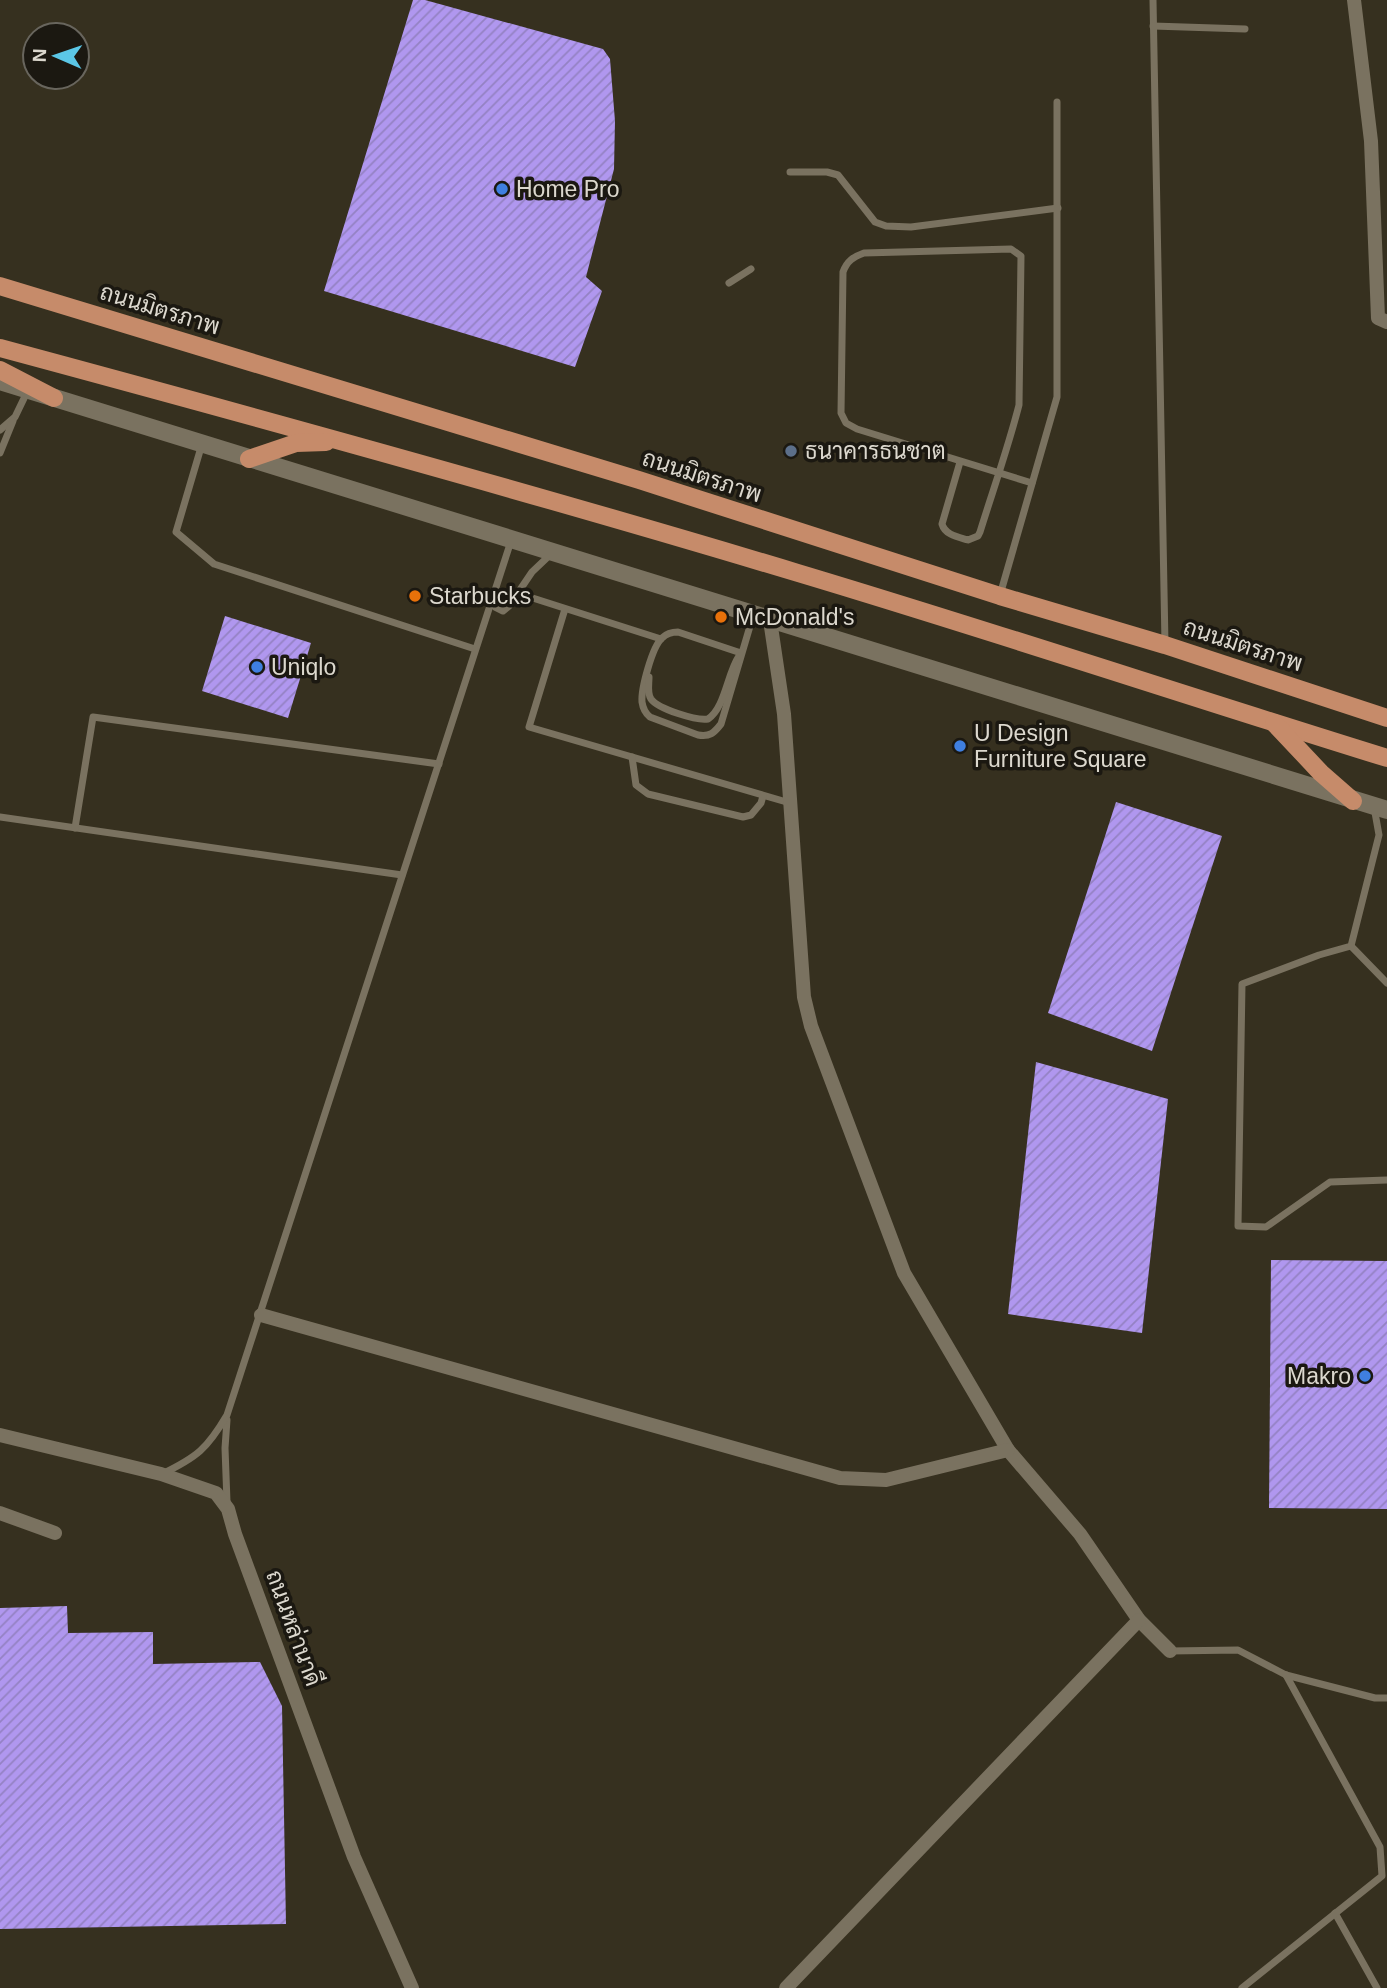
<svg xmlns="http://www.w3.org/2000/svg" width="1387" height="1988" font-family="Arial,Sarabun,sans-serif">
<defs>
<pattern id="building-hatch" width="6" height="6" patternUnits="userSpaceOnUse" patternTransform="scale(1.75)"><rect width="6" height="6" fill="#b097ef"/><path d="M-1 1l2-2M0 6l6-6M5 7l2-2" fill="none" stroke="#9482c3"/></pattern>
</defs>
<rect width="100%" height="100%" fill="#36301f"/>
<g fill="url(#building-hatch)">
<path d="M413 0H425L603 49 610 59 615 121 614 169 586 277 602 291 575 367 324 291Z"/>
<path d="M225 616 311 643 288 718 202 691Z"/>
<path d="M1116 802 1222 836 1152 1051 1048 1013Z"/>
<path d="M1036 1062 1168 1099 1142 1333 1008 1314Z"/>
<path d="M1271 1260 1387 1261V1509L1269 1508Z"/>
<path d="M67 1606 68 1633 153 1632V1664L260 1662 282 1706 286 1924 0 1929V1608Z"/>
</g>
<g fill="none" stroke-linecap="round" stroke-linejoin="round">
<g stroke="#7a7260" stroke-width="7">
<path d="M1153 0 1165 644"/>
<path d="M1153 26 1245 29"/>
<path d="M790 172H827L838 175 875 222 886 226 911 227 1058 208"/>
<path d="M729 283 751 269"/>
<path d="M0 430 15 417 28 390"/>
<path d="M202 444 176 532 214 564 475 649"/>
<path d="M0 453 13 421"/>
<path d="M960 462 942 524C945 535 958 537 968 540L978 536 980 532C993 490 1008 448 1019 405L1021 256 1011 249 864 253C853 257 847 261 843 272L841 413 846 423 857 429C915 447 974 465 1032 483"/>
<path d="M517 593 661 639"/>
<path d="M1000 595 1057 397V102"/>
<path d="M491 600 495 607 503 611 509 606 532 572 552 553"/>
<path d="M565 609 529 727 790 803"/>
<path d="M741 653 678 632C672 632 667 633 662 638 652 647 641 689 642 702 643 709 645 713 650 717L698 735C710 737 714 733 721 724L753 616"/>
<path d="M649 677C649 684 647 693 651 699 658 709 697 721 708 719 725 708 727 674 739 656"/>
<path d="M632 757 636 785 648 794 743 817 751 815 761 803 763 796"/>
<path d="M1374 807 1379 835 1351 946 1319 955 1242 984 1238 1226 1266 1227 1330 1182 1387 1180"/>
<path d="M0 817 402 875"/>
<path d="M75 828 93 717 439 764"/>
<path d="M1351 946 1387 983"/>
<path d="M227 1420 225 1448 227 1502"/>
<path d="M162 1474C197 1457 207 1449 227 1415L511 541"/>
<path d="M1170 1651 1238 1650 1286 1675 1375 1698H1387"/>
<path d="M1335 1913 1377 1988"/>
<path d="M1242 1988 1382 1876 1380 1847 1286 1675"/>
</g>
<g stroke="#7a7260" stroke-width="14">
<path d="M1354 0 1371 141 1378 318 1387 322"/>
<path d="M770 620 784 714 804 997 811 1026 904 1273 1008 1450 1080 1534 1139 1620 1170 1651"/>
<path d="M261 1315 840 1478 886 1480 1008 1450"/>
<path d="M0 1435 161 1474 216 1493 228 1509 235 1534 354 1857 412 1988"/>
<path d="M0 1513 55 1533"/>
<path d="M786 1988 1139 1620"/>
</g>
<path stroke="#7a7260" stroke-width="18" d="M0 381 1387 810"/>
<g stroke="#c68b6a" stroke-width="18">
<path d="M0 286 639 480 1000 596 1165 645 1387 718"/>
<path d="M0 348C267 420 533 493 798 573 995 632 1190 697 1387 758"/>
<path d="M0 370 54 398"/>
<path d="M249 459 296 443 326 442"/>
<path d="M1274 723 1321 773 1353 801"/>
</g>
</g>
<g fill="#3f7fe0" stroke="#1b1811" stroke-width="2.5">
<circle cx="502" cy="189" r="7"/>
<circle cx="257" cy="667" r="7"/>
<circle cx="960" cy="746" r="7"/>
<circle cx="1365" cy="1376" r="7"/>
</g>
<circle fill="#5c6f8a" stroke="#1b1811" stroke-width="2.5" cx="791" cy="451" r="7"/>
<g fill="#e8710a" stroke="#1b1811" stroke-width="2.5">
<circle cx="415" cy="596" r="7"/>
<circle cx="721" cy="617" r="7"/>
</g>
<g text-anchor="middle" stroke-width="7" stroke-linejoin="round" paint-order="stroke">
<g font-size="23" fill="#dcd8ce" stroke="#1b1811" text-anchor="start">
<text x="516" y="197">Home Pro</text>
<text x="805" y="459">ธนาคารธนชาต</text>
<text x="429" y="604">Starbucks</text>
<text x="735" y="625">McDonald's</text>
<text x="271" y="675">Uniqlo</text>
<text x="974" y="741">U Design<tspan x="974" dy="26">Furniture Square</tspan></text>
<text x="1351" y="1384" text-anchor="end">Makro</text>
</g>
<g font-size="23" fill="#dcd8ce" stroke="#1b1811">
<text transform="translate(160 309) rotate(17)" y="8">ถนนมิตรภาพ</text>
<text transform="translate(702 476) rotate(18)" y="8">ถนนมิตรภาพ</text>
<text transform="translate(1243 645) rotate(18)" y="8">ถนนมิตรภาพ</text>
<text transform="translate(294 1628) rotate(70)" y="8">ถนนหล่านาดี</text>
</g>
</g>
<g transform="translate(56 56) rotate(272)"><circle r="33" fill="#1b1811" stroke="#68655d" stroke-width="2"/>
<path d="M0-5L12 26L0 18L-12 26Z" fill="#5bc7e7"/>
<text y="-10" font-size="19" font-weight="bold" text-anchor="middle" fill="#dcd8ce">N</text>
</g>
</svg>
